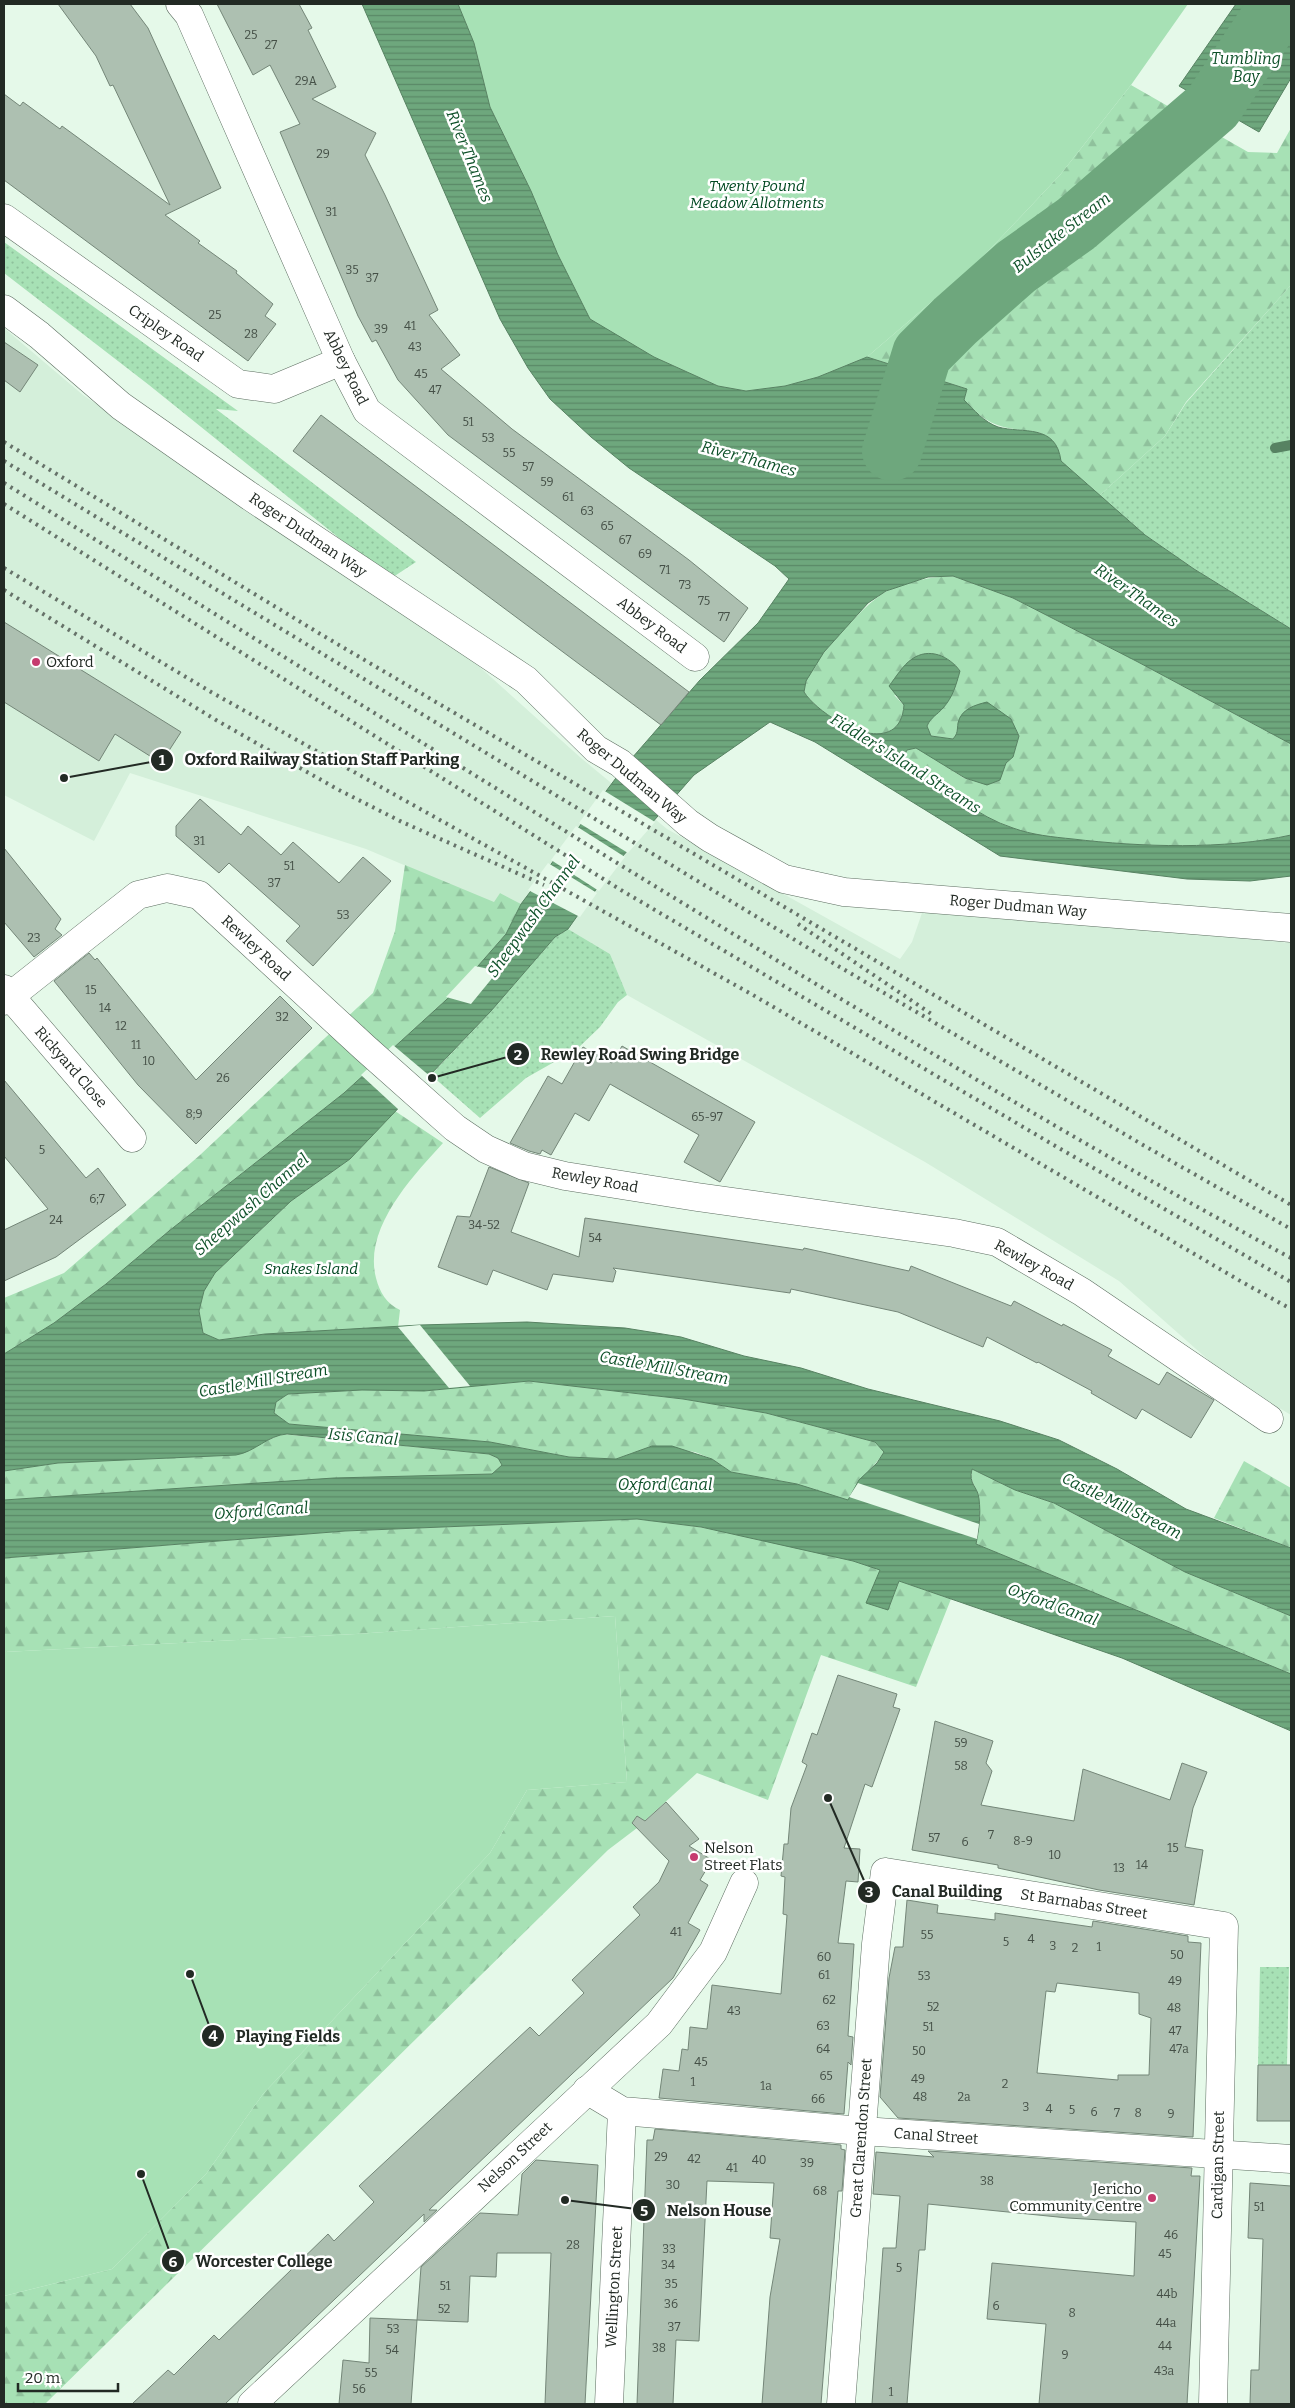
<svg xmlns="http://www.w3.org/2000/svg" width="1295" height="2408" font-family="Bitter,serif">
<defs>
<pattern id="grass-dots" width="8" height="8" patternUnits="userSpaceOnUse" patternTransform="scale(1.25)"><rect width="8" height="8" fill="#a7e1b5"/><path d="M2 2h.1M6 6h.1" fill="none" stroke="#8fc19c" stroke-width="1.8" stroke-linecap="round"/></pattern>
<pattern id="forest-firs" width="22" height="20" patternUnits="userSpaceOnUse" patternTransform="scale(1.25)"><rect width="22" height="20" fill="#a7e1b5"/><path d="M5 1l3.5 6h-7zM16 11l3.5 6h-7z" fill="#8fc19c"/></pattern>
<pattern id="water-rules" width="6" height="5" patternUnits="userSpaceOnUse" patternTransform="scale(1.25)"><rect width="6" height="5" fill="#6ea77d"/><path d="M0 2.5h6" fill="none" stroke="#5a8866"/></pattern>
</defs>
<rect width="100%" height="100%" fill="#e5f9e9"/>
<path fill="#d4efda" d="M4 328 83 395 463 652 581 758 667 829 900 959 912 942 923 910 1291 943V1415L1230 1379 1119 1281 925 1162 627 995 610 954 568 929 500 893 494 903 366 849 130 773 94 841 4 795Z"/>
<g fill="url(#grass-dots)">
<path d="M4 242 238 411 216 409 416 562 390 579 149 385 4 273Z"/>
<path d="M1291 285V629L1194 569 1145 535 1099 496 1165 436 1186 403Z"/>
<path d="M568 929 610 954 627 995 618 1002 600 1027 577 1049 526 1078 480 1118 431 1075 491 1011 555 937Z"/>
<path d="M1260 1967H1289L1287 2065H1258Z"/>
</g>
<g fill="url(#forest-firs)">
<path d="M1131 85 1248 152 1277 153 1291 128V285L1186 402 1165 436 1099 496 1060 461 1041 433C1002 426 993 431 964 400L967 389 867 357 977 263 1060 175Z"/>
<path d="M953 576 1013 598 1138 662 1291 744V835C1225 850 1140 847 1073 839 1053 837 1032 835 1013 828 978 817 950 790 917 776L906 766 903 758 907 750 916 747 964 778 987 784 1000 780 1006 763 1013 757 1019 736 1011 719 959 721 958 734 953 739 931 736 927 726 932 716 942 708 894 695 904 705C900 763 822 720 804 692 804 689 804 684 805 681 812 662 869 599 887 591 908 581 930 577 953 576Z"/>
<path d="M405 865 494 902 500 893 521 904 506 934 457 990 344 1093 169 1231 106 1284 54 1323 4 1354V1298L64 1273 200 1155 373 993 395 931Z"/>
<path d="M395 1111 443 1143C413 1176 363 1228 376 1278 380 1293 386 1303 400 1310L398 1327 265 1334 219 1340 203 1333 199 1311 204 1291 215 1273 291 1201 350 1159Z"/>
<path d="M529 1381 683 1399 766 1413 875 1442 884 1452C873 1469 857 1481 848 1501L797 1484 731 1472 712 1459 695 1452 652 1446 616 1459 569 1457 490 1442 289 1424 274 1413 276 1402 288 1394 362 1390 424 1391Z"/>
<path d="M281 1434 489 1454 498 1458 502 1465 492 1474 4 1500V1471L58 1463 268 1440Z"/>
<path d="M1244 1461 1291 1488V1548L1214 1518Z"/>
<path d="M972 1469 1015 1490 1054 1503 1185 1572 1291 1616V1674L976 1544C980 1530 981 1513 979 1499 978 1486 969 1485 972 1469Z"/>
<path d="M637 1519C719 1528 803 1543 881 1570L867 1603 888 1610 899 1581 951 1599 916 1687 821 1655 768 1800 697 1773 637 1828 608 1850 45 2404H4V2296L112 2269 206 2174 263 2094 490 1853 527 1790 627 1782 615 1616 356 1634 4 1652V1558L344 1531Z"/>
</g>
<g fill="#a7e1b5">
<path d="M458 4H1188L1131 85 1060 175 977 263 867 357 818 377 785 386 746 391 718 386 654 357 589 319 557 255 531 191 490 107 474 43Z"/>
<path d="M615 1616 627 1782 527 1790 490 1853 263 2094 206 2174 112 2269 4 2296V1652L356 1634Z"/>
</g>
<g fill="url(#water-rules)" stroke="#578262" fill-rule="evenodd">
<path d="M362 4H458L474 43 490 107 531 191 558 255 590 319 654 357 718 386 746 391 785 386 818 377 867 357 967 389 964 400C974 410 984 422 998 427 1023 434 1056 423 1061 461L1145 535 1194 569 1291 629V744L1138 662 1013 598 953 576 928 577 886 591 868 603 824 652 806 681 804 692C822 720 900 763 904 705L889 686C896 677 903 665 912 659 929 647 949 656 960 671 956 685 953 697 943 708 937 715 931 717 927 726L931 736 953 739C958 733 957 731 958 723 961 709 975 705 987 702L1011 719 1019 736 1013 757 1006 763 1000 780 987 785 965 778 916 748 907 750 903 758 906 766 917 776C950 790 978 817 1013 828 1032 835 1053 837 1073 839 1140 847 1225 850 1291 835V876L1250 881 1187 879 1000 856 815 742 770 722 694 775 607 874 568 929 555 937 491 1011 350 1159 291 1201 215 1273 204 1291 199 1311 203 1333 219 1340 265 1334 420 1325 527 1322 625 1328 681 1337 744 1356 801 1368 868 1389 1000 1421 1059 1440 1117 1469 1186 1509 1291 1548V1616L1185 1572 1054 1503 1015 1490 972 1469C968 1485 978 1486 979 1499 981 1514 979 1530 976 1544L1291 1674V1731L1122 1658 899 1581 888 1610 866 1603 880 1570 853 1561 701 1527 637 1519 345 1531 4 1558V1500L334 1478 492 1474 502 1465 498 1458 489 1454 287 1434C268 1435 255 1452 236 1455L58 1463 4 1471V1354L54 1323 106 1284 169 1231 344 1093 457 990 506 934 521 904 625 766 700 680 758 623 789 579 775 566 629 468 591 437 550 399 528 368 500 319ZM529 1381 683 1399 766 1413 875 1442 884 1452 877 1463 859 1480 848 1500 797 1484 731 1472 712 1459 672 1446H652L616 1459 569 1457 490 1442 289 1424 274 1413 276 1402 288 1394 362 1390 424 1391Z"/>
<path d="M1236 4H1291V78L1259 132 1179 86Z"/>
</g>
<g fill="#e5f9e9">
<path d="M603 790 655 822 628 853 579 823Z"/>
<path d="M576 826 625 857 599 891 551 860Z"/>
<path d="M548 863 597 893 580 917 528 890Z"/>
<path d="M475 966 498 971 471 1004 446 997Z"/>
<path d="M393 1045 431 1077 399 1110 361 1075Z"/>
<path d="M420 1325 470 1386 449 1388 398 1327Z"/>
<path d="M858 1483 979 1524 977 1539 849 1497Z"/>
</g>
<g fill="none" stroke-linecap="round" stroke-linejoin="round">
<path stroke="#578262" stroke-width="10" d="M1275 448 1291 445"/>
<path stroke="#6ea77d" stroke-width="60" d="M892 451 922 354 955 321 1016 267 1076 224 1213 106 1280 4"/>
</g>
<g fill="#adc0b1" stroke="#748678" fill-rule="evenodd">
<path d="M58 4H130L148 28 221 188 165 215 200 241 198 243 237 271 236 273 273 304 265 316 276 324 248 361 4 180V94L20 106 23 102 60 129 62 126 170 205 113 85 110 86 96 56Z"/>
<path d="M217 4H299L312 28 308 30 336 87 312 99 376 133 365 155 385 195 438 310 429 315 460 355 441 369 512 429 689 560 748 608 724 642 448 435 398 380 376 340 372 342 358 316 280 132 300 124 270 65 253 75Z"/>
<path d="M4 342 38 365 20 392 4 380Z"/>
<path d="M321 415 689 692 661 725 293 451Z"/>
<path d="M4 622 181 732 161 763 115 734 99 761 4 702Z"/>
<path d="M200 799 241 835 248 826 281 855 293 842 339 883 363 857 391 881 313 966 286 941 300 926 229 863 219 873 176 836V826Z"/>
<path d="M4 848 61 919 55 929 62 935 34 957 4 922Z"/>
<path d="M89 953 95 960 97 958 196 1080 280 996 312 1028 196 1144 138 1085 54 981Z"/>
<path d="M622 1046 755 1122 720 1182 684 1162 699 1135 610 1084 589 1121 575 1113 551 1155 542 1150 540 1154 529 1151 510 1143 548 1076 562 1084 583 1047 612 1063Z"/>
<path d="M4 1080 86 1178 98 1168 126 1205 56 1257 4 1281V1230L48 1209 4 1156Z"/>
<path d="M489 1167 529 1183 511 1232 579 1257 585 1218 803 1250 804 1248 909 1271 911 1266 1011 1306 1014 1301 1062 1326 1063 1324 1112 1350 1108 1356 1159 1385 1167 1372 1214 1400 1191 1438 1142 1409 1136 1419 1091 1393 1092 1391 1038 1362 1037 1363 987 1337 983 1347 898 1312 791 1289 790 1293 613 1268 616 1271 613 1282 553 1274 547 1290 493 1270 487 1285 438 1267 457 1216 470 1217Z"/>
<path d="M838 1675 897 1694 893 1707 900 1709 872 1787 865 1784 844 1848 860 1849 858 1882 846 1881 838 1943 854 1944 848 2036 853 2037 851 2065 848 2062 844 2114 659 2098 663 2069 679 2071 682 2049 688 2050 690 2027 707 2029 712 1985 781 1994 787 1915 783 1914 785 1877 781 1876 784 1844H788L791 1808 807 1765 802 1762 812 1733 817 1735Z"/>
<path d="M935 1721 993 1741 986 1763 992 1771 981 1805 1074 1821 1083 1769 1170 1800 1182 1763 1207 1772 1193 1808 1185 1847 1203 1850 1194 1905 1099 1890 998 1868V1865L912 1850Z"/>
<path d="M666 1802 699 1839 689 1846 712 1860 700 1880 708 1885 688 1923 700 1930 673 1978 429 2210H437L424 2222V2214L225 2404H132L168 2370 174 2375 214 2335 219 2340 328 2234 334 2241 374 2202 359 2186 530 2027 539 2036 584 1993 572 1980 640 1915 633 1907 659 1882 669 1861 632 1823 637 1816 645 1821Z"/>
<path d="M907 1900 938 1905 937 1913 995 1920V1913L1092 1927 1093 1921 1188 1936V1942L1201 1943 1193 2137 898 2118 880 2097 889 1978 895 1947H903ZM1057 1983 1139 1993V2014L1151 2018 1149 2075H1118V2080L1037 2073 1046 1991 1055 1992Z"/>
<path d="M1258 2065H1291V2121H1257Z"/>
<path d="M655 2129 841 2145V2149L845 2150 842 2191H838L821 2404H762L770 2297 780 2239 770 2238 774 2183 707 2181 699 2341 676 2340 673 2404H637L647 2140H653Z"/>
<path d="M928 2151 1192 2168 1191 2176H1200L1187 2404H1039L1046 2324 987 2319 992 2263 1134 2276 1136 2222 1068 2218 928 2204 925 2250H919L907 2404H872L883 2248H896L900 2196 873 2194 876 2152 934 2157Z"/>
<path d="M536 2160 598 2165 585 2404H545L551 2253H497L496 2277 470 2276 468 2322 417 2320 421 2267 480 2213 518 2215 522 2174Z"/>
<path d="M1250 2183 1291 2186V2404H1250L1251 2370H1259L1263 2239 1248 2238Z"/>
<path d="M370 2318 417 2320 411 2404H339L343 2360 369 2363Z"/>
</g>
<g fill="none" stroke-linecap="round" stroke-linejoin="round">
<g stroke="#5d6e61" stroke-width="29">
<g id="minor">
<path d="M180 4 189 15 341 361 367 411 695 657"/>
<path d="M4 218 238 384 274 389 341 361"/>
<path d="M4 309 39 335 121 406 251 497 526 680 596 749 620 763 688 823 710 838 784 879 844 892 1291 928"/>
<path d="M4 989 132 1138"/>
<path d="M4 1001 138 895 167 888 199 895 365 1048 455 1128 486 1149 524 1166 565 1176 697 1197 954 1233 997 1242 1082 1292 1269 1419"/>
<path d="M587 2090 622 2111 862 2131 1291 2159"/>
<path d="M252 2404 659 2024 713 1952 744 1883"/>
<path d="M609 2404 622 2111"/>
<path d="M841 2404 876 1944 885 1872 1224 1926 1213 2404"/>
</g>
</g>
<use href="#minor" stroke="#fff" stroke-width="28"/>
<g stroke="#667269" stroke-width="4" stroke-dasharray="2.5 5" stroke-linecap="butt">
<path d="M4 442 322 635 1291 1205"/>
<path d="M4 461 833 963 1143 1145 1291 1229"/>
<path d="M4 483C269 647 533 813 801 975 963 1072 1125 1169 1291 1258"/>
<path d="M4 504 621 890 1052 1144 1291 1282"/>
<path d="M4 568 211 692 753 995 1242 1282 1291 1309"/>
<path d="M4 590 216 720 337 789 402 822 544 885"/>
<path d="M798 924 933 1015"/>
</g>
</g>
<g fill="#c63b6f" stroke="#fff" stroke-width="2">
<circle cx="36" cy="662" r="5"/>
<circle cx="694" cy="1857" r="5"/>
<circle cx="1152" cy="2198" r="5"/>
</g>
<g text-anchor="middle" stroke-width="5" stroke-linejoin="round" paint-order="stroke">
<g font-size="12" fill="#455047">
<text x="251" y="39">25</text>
<text x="271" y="49">27</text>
<text x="306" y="85">29A</text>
<text x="323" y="158">29</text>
<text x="331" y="216">31</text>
<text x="352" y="274">35</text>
<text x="372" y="282">37</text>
<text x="215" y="319">25</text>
<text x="410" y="330">41</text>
<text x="381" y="333">39</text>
<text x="251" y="338">28</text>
<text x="415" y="351">43</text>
<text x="421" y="378">45</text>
<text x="435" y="394">47</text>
<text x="468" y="426">51</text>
<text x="488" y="442">53</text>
<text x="509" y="457">55</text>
<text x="528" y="471">57</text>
<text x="547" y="486">59</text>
<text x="568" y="501">61</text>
<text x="587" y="515">63</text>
<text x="607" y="530">65</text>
<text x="625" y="544">67</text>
<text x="645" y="558">69</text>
<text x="665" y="574">71</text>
<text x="685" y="589">73</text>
<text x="704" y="605">75</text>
<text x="724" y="621">77</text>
<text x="199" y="845">31</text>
<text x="289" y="870">51</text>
<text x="274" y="887">37</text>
<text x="343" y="919">53</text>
<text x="34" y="942">23</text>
<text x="91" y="994">15</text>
<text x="105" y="1012">14</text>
<text x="282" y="1021">32</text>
<text x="121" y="1030">12</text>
<text x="136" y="1049">11</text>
<text x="149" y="1065">10</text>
<text x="223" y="1082">26</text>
<text x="194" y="1118">8;9</text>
<text x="707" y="1121">65-97</text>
<text x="42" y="1154">5</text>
<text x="97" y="1203">6;7</text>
<text x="56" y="1224">24</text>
<text x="484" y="1229">34-52</text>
<text x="595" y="1242">54</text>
<text x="961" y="1747">59</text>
<text x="961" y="1770">58</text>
<text x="991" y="1839">7</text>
<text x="934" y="1842">57</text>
<text x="1023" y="1845">8-9</text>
<text x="965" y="1846">6</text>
<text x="1173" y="1852">15</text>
<text x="1055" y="1859">10</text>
<text x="1142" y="1869">14</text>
<text x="1119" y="1872">13</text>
<text x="676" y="1936">41</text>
<text x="927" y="1939">55</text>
<text x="1031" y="1943">4</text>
<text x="1006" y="1946">5</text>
<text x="1053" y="1950">3</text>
<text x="1099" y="1951">1</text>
<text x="1075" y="1952">2</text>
<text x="1177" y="1959">50</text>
<text x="824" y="1961">60</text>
<text x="824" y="1979">61</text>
<text x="924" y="1980">53</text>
<text x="1175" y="1985">49</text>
<text x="829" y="2004">62</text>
<text x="933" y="2011">52</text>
<text x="1174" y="2012">48</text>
<text x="734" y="2015">43</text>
<text x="823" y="2030">63</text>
<text x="928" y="2031">51</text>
<text x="1175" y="2035">47</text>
<text x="823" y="2053">64</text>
<text x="1179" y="2053">47a</text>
<text x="919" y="2055">50</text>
<text x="701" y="2066">45</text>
<text x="826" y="2080">65</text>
<text x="918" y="2083">49</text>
<text x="693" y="2086">1</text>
<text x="1005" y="2088">2</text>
<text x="766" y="2090">1a</text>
<text x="920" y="2101">48</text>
<text x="964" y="2101">2a</text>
<text x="818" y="2103">66</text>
<text x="1026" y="2111">3</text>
<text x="1049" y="2113">4</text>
<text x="1072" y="2114">5</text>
<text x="1094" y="2116">6</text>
<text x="1117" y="2117">7</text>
<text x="1138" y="2117">8</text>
<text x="1171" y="2118">9</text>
<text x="661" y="2161">29</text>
<text x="694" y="2163">42</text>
<text x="759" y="2164">40</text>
<text x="807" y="2167">39</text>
<text x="732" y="2172">41</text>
<text x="987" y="2185">38</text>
<text x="673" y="2189">30</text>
<text x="820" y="2195">68</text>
<text x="1259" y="2211">51</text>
<text x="1171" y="2239">46</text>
<text x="573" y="2249">28</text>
<text x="669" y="2253">33</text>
<text x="1165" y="2258">45</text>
<text x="668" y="2269">34</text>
<text x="899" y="2272">5</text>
<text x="671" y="2288">35</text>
<text x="445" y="2290">51</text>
<text x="1167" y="2298">44b</text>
<text x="671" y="2308">36</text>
<text x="996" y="2310">6</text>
<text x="444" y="2313">52</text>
<text x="1072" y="2317">8</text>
<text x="1166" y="2327">44a</text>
<text x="674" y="2331">37</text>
<text x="393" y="2333">53</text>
<text x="1165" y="2350">44</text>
<text x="659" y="2352">38</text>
<text x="392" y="2354">54</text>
<text x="1065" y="2359">9</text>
<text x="1164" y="2375">43a</text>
<text x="371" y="2377">55</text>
<text x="359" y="2393">56</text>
<text x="891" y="2396">1</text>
</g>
<g font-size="15" font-style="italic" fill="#004821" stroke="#fff">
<text x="757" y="191">Twenty Pound<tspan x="757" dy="17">Meadow Allotments</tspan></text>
<text x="311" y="1274">Snakes Island</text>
</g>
<g font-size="15" fill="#222a24" stroke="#fff">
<text transform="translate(166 333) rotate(35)" y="5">Cripley Road</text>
<text transform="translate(346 367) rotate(64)" y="5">Abbey Road</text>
<text transform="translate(308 535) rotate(34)" y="5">Roger Dudman Way</text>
<text transform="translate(652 625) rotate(37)" y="5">Abbey Road</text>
<text transform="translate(632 776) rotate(40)" y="5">Roger Dudman Way</text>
<text transform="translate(1018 906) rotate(5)" y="5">Roger Dudman Way</text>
<text transform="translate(256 948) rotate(43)" y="5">Rewley Road</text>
<text transform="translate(71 1067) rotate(49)" y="5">Rickyard Close</text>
<text transform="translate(595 1180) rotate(10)" y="5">Rewley Road</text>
<text transform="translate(1034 1265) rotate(29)" y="5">Rewley Road</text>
<text transform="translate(1084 1904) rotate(9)" y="5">St Barnabas Street</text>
<text transform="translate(936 2136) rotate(4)" y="5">Canal Street</text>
<text transform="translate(861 2138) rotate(-86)" y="5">Great Clarendon Street</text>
<text transform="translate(515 2157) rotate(-43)" y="5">Nelson Street</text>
<text transform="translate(1218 2165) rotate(-89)" y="5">Cardigan Street</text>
<text transform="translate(614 2287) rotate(-87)" y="5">Wellington Street</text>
</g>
<g font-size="15" fill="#222a24" stroke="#fff" text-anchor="start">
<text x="46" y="667">Oxford</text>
<text x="704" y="1853">Nelson<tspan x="704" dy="17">Street Flats</tspan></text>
<text x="1142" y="2194" text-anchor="end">Jericho<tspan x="1142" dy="17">Community Centre</tspan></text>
</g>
<g font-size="16" font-style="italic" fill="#0e5129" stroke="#fff">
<text x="1246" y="64">Tumbling<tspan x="1246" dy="18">Bay</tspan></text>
<text transform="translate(470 156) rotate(68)" y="6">River Thames</text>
<text transform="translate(1061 232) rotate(-38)" y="6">Bulstake Stream</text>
<text transform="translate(749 458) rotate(15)" y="6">River Thames</text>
<text transform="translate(1137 595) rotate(35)" y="6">River Thames</text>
<text transform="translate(906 763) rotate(32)" y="6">Fiddler's Island Streams</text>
<text transform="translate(533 916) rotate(-54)" y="6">Sheepwash Channel</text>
<text transform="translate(251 1204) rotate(-41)" y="6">Sheepwash Channel</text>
<text transform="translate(664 1367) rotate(10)" y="6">Castle Mill Stream</text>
<text transform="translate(263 1380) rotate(-10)" y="6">Castle Mill Stream</text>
<text transform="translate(363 1436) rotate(5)" y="6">Isis Canal</text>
<text x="665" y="1490">Oxford Canal</text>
<text transform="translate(1122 1505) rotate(26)" y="6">Castle Mill Stream</text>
<text transform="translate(261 1510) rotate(-4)" y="6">Oxford Canal</text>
<text transform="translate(1053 1604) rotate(20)" y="6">Oxford Canal</text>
</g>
</g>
<path fill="none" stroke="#222a24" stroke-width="2" d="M64 778L162 760M432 1078L518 1054M828 1798L869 1892M190 1974L213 2036M565 2200L644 2210M141 2174L173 2261"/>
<g fill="#222a24" stroke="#fff" stroke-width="2">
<circle cx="64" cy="778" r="5"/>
<circle cx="432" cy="1078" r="5"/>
<circle cx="828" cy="1798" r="5"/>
<circle cx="190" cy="1974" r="5"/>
<circle cx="565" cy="2200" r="5"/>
<circle cx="141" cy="2174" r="5"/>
<circle cx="162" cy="760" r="12"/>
<circle cx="518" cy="1054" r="12"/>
<circle cx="869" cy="1892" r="12"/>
<circle cx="213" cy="2036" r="12"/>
<circle cx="644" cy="2210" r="12"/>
<circle cx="173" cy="2261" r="12"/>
</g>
<g font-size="15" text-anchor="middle" font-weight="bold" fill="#fff">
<text x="162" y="765">1</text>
<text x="518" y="1060">2</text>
<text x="869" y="1897">3</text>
<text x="213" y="2041">4</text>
<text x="644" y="2216">5</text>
<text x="173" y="2267">6</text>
</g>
<g font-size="16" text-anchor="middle" font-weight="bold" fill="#222a24" stroke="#fff" stroke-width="5" stroke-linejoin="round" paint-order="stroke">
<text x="322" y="765">Oxford Railway Station Staff Parking</text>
<text x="640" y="1060">Rewley Road Swing Bridge</text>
<text x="947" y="1897">Canal Building</text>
<text x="288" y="2042">Playing Fields</text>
<text x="719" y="2216">Nelson House</text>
<text x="264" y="2267">Worcester College</text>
</g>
<rect width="1295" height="2408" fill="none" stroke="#222a24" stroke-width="10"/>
<path d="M18 2383v8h100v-8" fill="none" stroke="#222a24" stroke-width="2.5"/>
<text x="25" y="2383" font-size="15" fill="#222a24" stroke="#ffffff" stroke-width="4" paint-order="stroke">20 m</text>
</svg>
